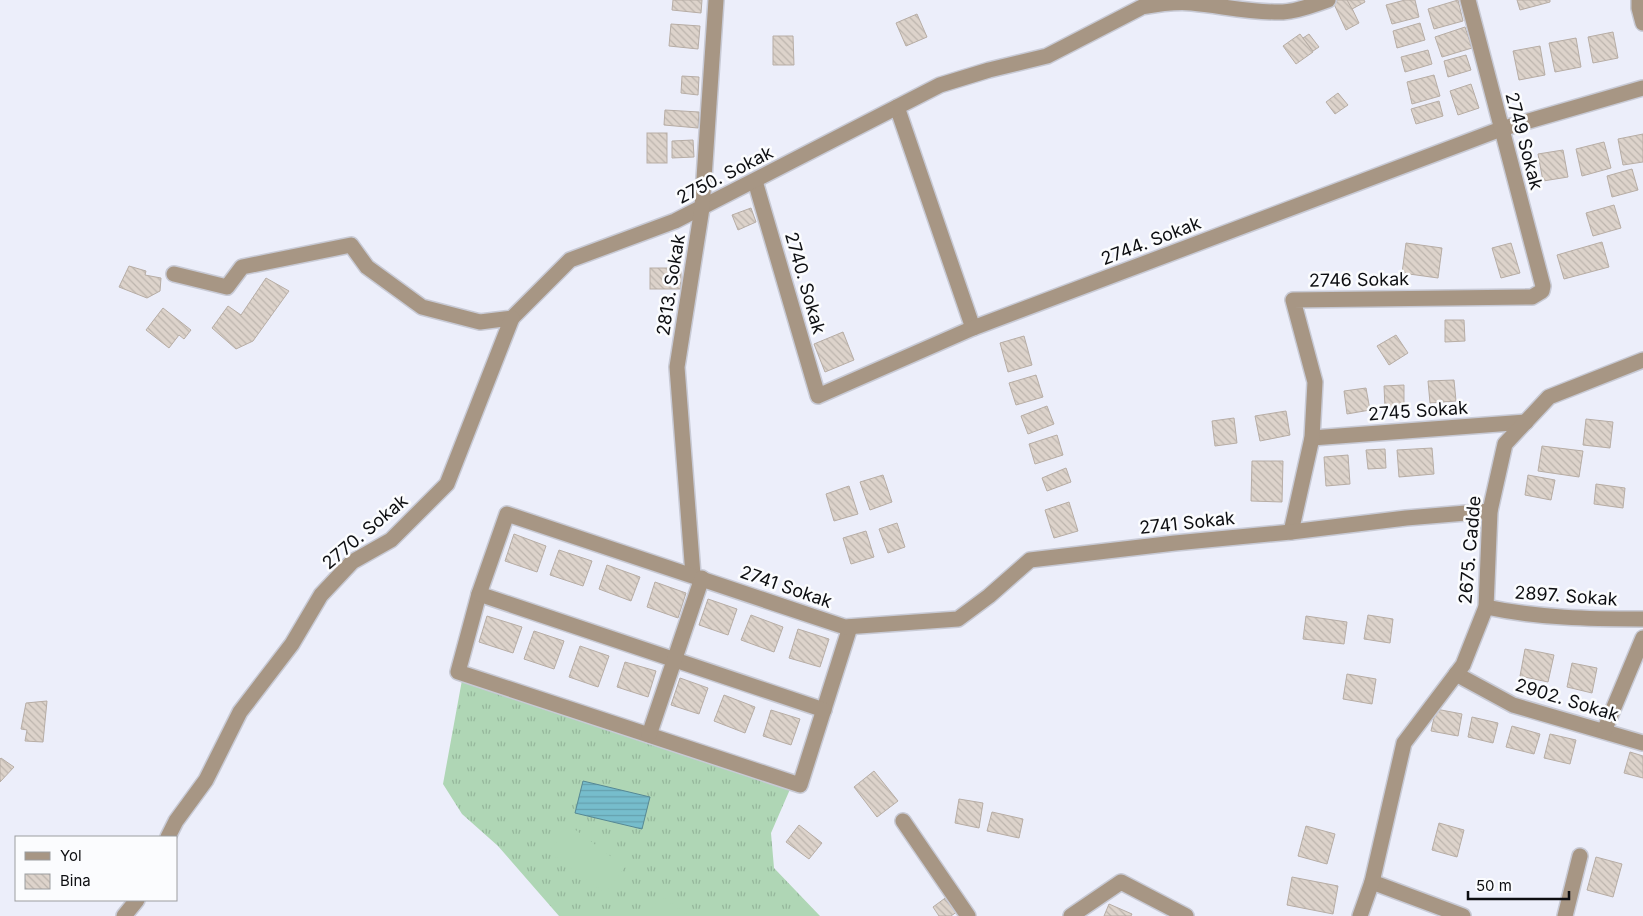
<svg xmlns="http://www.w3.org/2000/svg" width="1643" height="916" font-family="Inter,sans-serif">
<defs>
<pattern id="grass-tufts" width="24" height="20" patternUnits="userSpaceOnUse" patternTransform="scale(1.25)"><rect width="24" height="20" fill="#afd6b5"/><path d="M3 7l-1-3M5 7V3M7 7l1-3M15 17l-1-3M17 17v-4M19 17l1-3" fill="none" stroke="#95b69b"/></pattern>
<pattern id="water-rules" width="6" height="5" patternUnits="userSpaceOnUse" patternTransform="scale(1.25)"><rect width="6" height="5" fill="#76bdcc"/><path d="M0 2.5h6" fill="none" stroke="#65a1ae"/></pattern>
<pattern id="building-back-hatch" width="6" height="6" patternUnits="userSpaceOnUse" patternTransform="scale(1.25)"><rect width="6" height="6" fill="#ddd3cb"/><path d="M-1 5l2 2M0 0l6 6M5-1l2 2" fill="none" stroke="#bcb4ad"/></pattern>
</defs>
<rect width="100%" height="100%" fill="#eceefa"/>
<path fill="url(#grass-tufts)" d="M462 680 791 787 771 833 774 868 820 916H559L498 846 462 814 443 784Z"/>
<g fill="#afd6b5">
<path d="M569 825 625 867 605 893 549 852Z"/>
<path d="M661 896 689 916H646Z"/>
</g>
<path fill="url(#water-rules)" stroke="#568894" d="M583 781 650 797 642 829 575 813Z"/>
<g fill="url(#building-back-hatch)" stroke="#b7ada5">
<path d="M673 0H702L701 13 672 10Z"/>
<path d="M1336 0H1348L1359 23 1346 30 1333 2Z"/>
<path d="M1347 0H1364L1365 2 1352 9Z"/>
<path d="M1405 0H1415L1419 17 1392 24 1386 5Z"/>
<path d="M1458 0 1463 21 1434 29 1428 9Z"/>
<path d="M1517 0H1550V2L1520 10Z"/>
<path d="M917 14 927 37 906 46 896 23Z"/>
<path d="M1420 23 1425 40 1397 48 1393 31Z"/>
<path d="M671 24 700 26 698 49 669 46Z"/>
<path d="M1465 27 1472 48 1442 57 1435 37Z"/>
<path d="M1613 32 1618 58 1593 63 1588 37Z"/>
<path d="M1300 34 1313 52 1296 64 1283 46Z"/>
<path d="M1309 34 1319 47 1313 51 1303 38Z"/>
<path d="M773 36H793L794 65H773Z"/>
<path d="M1576 38 1581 67 1555 72 1549 43Z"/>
<path d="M1540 46 1545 75 1519 80 1513 51Z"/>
<path d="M1428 50 1432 64 1405 72 1401 57Z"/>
<path d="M1466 55 1471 70 1448 77 1444 61Z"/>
<path d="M1434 75 1440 96 1412 104 1407 82Z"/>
<path d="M682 76 699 77 698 95 681 93Z"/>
<path d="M1471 84 1479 108 1458 115 1450 91Z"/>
<path d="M1338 93 1348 105 1335 114 1326 102Z"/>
<path d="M1439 101 1443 116 1416 124 1411 109Z"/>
<path d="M665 110 699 112 698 128 664 125Z"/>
<rect x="647" y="133" width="20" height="30"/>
<path d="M1643 134V162L1623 165 1618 139Z"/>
<path d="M693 140 694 157 672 158V141Z"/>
<path d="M1604 142 1611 168 1582 176 1576 149Z"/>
<path d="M1563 150 1568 177 1543 181 1538 154Z"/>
<path d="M1632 169 1638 190 1612 197 1607 176Z"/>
<path d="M1614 205 1621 228 1593 236 1586 213Z"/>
<path d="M751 208 756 222 738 230 732 215Z"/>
<path d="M1602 242 1609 267 1564 279 1557 255Z"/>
<path d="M1406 243 1442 248 1438 278 1402 273Z"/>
<path d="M1511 243 1520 273 1501 278 1492 248Z"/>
<path d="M129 266 146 271 145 275 161 278 160 291 147 298 119 287Z"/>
<rect x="650" y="268" width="31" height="21"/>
<path d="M266 278 289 291 253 341 236 349 212 328 228 306 241 315Z"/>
<path d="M163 308 191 330 184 339 179 335 169 348 146 330Z"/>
<path d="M1445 320H1464L1465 341 1445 342Z"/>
<path d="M843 332 854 360 825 372 814 344Z"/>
<path d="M1396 335 1408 353 1389 365 1377 346Z"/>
<path d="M1024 336 1032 365 1008 372 1000 343Z"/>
<path d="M1036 375 1043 397 1016 405 1009 383Z"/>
<path d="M1454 380 1456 401 1430 403 1428 381Z"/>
<path d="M1404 385V408H1385L1384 386Z"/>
<path d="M1366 388 1370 410 1347 414 1344 391Z"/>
<path d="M1047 406 1054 424 1028 434 1021 416Z"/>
<path d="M1286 411 1290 435 1260 441 1255 416Z"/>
<path d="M1234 418 1237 443 1215 446 1212 421Z"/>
<path d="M1586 419 1613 422 1610 448 1583 445Z"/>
<path d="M1057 435 1063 455 1035 464 1029 444Z"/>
<path d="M1542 446 1583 451 1579 477 1538 471Z"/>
<path d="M1432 448 1434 474 1399 477 1397 450Z"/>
<path d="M1385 449 1386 468 1368 469 1366 450Z"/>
<path d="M1348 455 1350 484 1326 486 1324 457Z"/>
<path d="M1252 461H1283L1282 502 1251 501Z"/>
<path d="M1066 468 1071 482 1047 491 1042 478Z"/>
<path d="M883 475 892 502 870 510 860 482Z"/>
<path d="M1528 475 1555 480 1551 500 1525 495Z"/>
<path d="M1596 484 1625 488 1623 508 1594 504Z"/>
<path d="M849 486 858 514 834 521 826 494Z"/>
<path d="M1069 502 1078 531 1054 538 1045 510Z"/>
<path d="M897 523 905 547 888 553 879 529Z"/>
<path d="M866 531 874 557 851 564 843 538Z"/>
<path d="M514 534 546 546 537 572 505 561Z"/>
<path d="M559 550 592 561 583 586 550 575Z"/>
<path d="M607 565 640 577 631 601 599 589Z"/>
<path d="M655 582 686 593 678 618 647 607Z"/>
<path d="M708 599 737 609 728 635 699 625Z"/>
<path d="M751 615 783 627 774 652 741 640Z"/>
<path d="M1368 615 1393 619 1390 643 1364 639Z"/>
<path d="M487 616 522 627 513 653 479 642Z"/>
<path d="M1306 616 1347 622 1344 644 1303 639Z"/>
<path d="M798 629 829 639 820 667 789 658Z"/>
<path d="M534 631 564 641 554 669 524 659Z"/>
<path d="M580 646 609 656 598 687 569 677Z"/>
<path d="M1525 649 1554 655 1548 682 1520 676Z"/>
<path d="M625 662 656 671 648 697 617 687Z"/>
<path d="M1572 663 1597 668 1592 693 1567 687Z"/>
<path d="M1347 674 1376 679 1372 704 1343 699Z"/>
<path d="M680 678 708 688 699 714 671 705Z"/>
<path d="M724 695 755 707 745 733 714 721Z"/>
<path d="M47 701 43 742 25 741 27 730 21 729 26 703Z"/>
<path d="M1436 709 1462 714 1458 736 1431 731Z"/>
<path d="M771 710 800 719 791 745 763 736Z"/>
<path d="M1472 717 1498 723 1493 743 1468 737Z"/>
<path d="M1512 726 1540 734 1534 754 1506 747Z"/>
<path d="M1550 734 1576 740 1570 764 1544 758Z"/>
<path d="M1630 752 1643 756V778L1624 773Z"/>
<path d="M1 758 14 767 0 782V759Z"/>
<path d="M874 771 898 801 877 817 854 787Z"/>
<path d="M959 799 983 803 979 828 955 823Z"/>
<path d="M992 812 1023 819 1019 838 987 831Z"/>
<path d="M1439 823 1464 830 1457 857 1432 850Z"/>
<path d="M799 825 822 843 809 859 786 842Z"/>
<path d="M1306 826 1335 834 1327 864 1298 856Z"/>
<path d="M1596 857 1622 864 1613 897 1587 890Z"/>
<path d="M1292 877 1338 886 1333 914 1287 905Z"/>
<path d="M948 896 958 911 951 916H939L933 907Z"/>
<path d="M1109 904 1132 914 1131 916H1104Z"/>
</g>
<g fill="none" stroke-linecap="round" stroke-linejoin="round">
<g stroke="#c8cad5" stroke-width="18">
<g id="minor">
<path d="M1639 0V8L1643 23"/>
<path d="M897 107 973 328"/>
<path d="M755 181 818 396 973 328 1501 129 1643 88"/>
<path d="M174 274 227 287 242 267 351 245 367 267 422 307 480 322 512 318 570 260 675 221 940 85 989 70 1047 56 1142 7C1158 4 1175 1 1192 3 1223 6 1252 13 1283 12 1299 11 1313 5 1328 0"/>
<path d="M1312 438 1526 422"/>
<path d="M1291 532 1312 438 1315 382 1293 300 1532 297 1542 291 1543 286 1468 0"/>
<path d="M693 575 677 367 702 208 716 0"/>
<path d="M479 594 458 672 800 785 850 627"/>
<path d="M1486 607C1538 618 1590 619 1643 619"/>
<path d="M1456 674 1513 705 1643 743"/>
<path d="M824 710 479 594 507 514 845 627 958 619 989 596 1030 560 1175 543 1291 532 1406 518 1490 511"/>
<path d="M1604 731 1643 638"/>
<path d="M649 735 702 578"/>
<path d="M903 821 968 916"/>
<path d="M168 837 176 821 206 780 240 712 292 644 321 595 352 562 391 540 447 484 512 318"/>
<path d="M1372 882 1463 916"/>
<path d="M124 916 137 900"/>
<path d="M1071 916 1121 882 1186 916"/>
<path d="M1360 916 1372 882 1404 743 1463 665 1486 607 1490 511 1505 444 1549 397 1643 360"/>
<path d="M1565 916 1580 856"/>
</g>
</g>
<use href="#minor" stroke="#a79684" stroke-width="15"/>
</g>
<g text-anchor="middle" stroke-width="5" stroke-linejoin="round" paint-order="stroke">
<g font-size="18" fill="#0d0e11" stroke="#fbfcfe">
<text transform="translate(1524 141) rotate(75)" y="6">2749 Sokak</text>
<text transform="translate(725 175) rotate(-27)" y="6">2750. Sokak</text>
<text transform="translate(1151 241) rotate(-21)" y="6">2744. Sokak</text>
<text transform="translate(1359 280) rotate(-1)" y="6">2746 Sokak</text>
<text transform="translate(805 283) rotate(74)" y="6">2740. Sokak</text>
<text transform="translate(671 285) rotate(-81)" y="6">2813. Sokak</text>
<text transform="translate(1418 411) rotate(-4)" y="6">2745 Sokak</text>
<text transform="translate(1187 523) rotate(-6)" y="6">2741 Sokak</text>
<text transform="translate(365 532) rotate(-40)" y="6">2770. Sokak</text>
<text transform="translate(1470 550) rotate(-85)" y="6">2675. Cadde</text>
<text transform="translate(786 587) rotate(19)" y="6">2741 Sokak</text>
<text transform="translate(1566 596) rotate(4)" y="6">2897. Sokak</text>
<text transform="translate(1567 700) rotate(17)" y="6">2902. Sokak</text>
</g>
</g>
<rect x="15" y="836" width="162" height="65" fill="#fbfcfe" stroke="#9c9d9f"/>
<rect x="25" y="852" width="25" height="8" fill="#a79684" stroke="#9c9d9f"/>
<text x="60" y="861" font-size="15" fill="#0d0e11">Yol</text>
<rect x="25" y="874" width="25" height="15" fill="url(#building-back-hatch)" stroke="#9c9d9f"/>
<text x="60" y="886" font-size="15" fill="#0d0e11">Bina</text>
<path d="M1468 891v8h101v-8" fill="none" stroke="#0d0e11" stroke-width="2.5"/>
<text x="1476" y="891" font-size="15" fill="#0d0e11" stroke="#fbfcfe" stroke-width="4" paint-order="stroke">50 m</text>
</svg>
